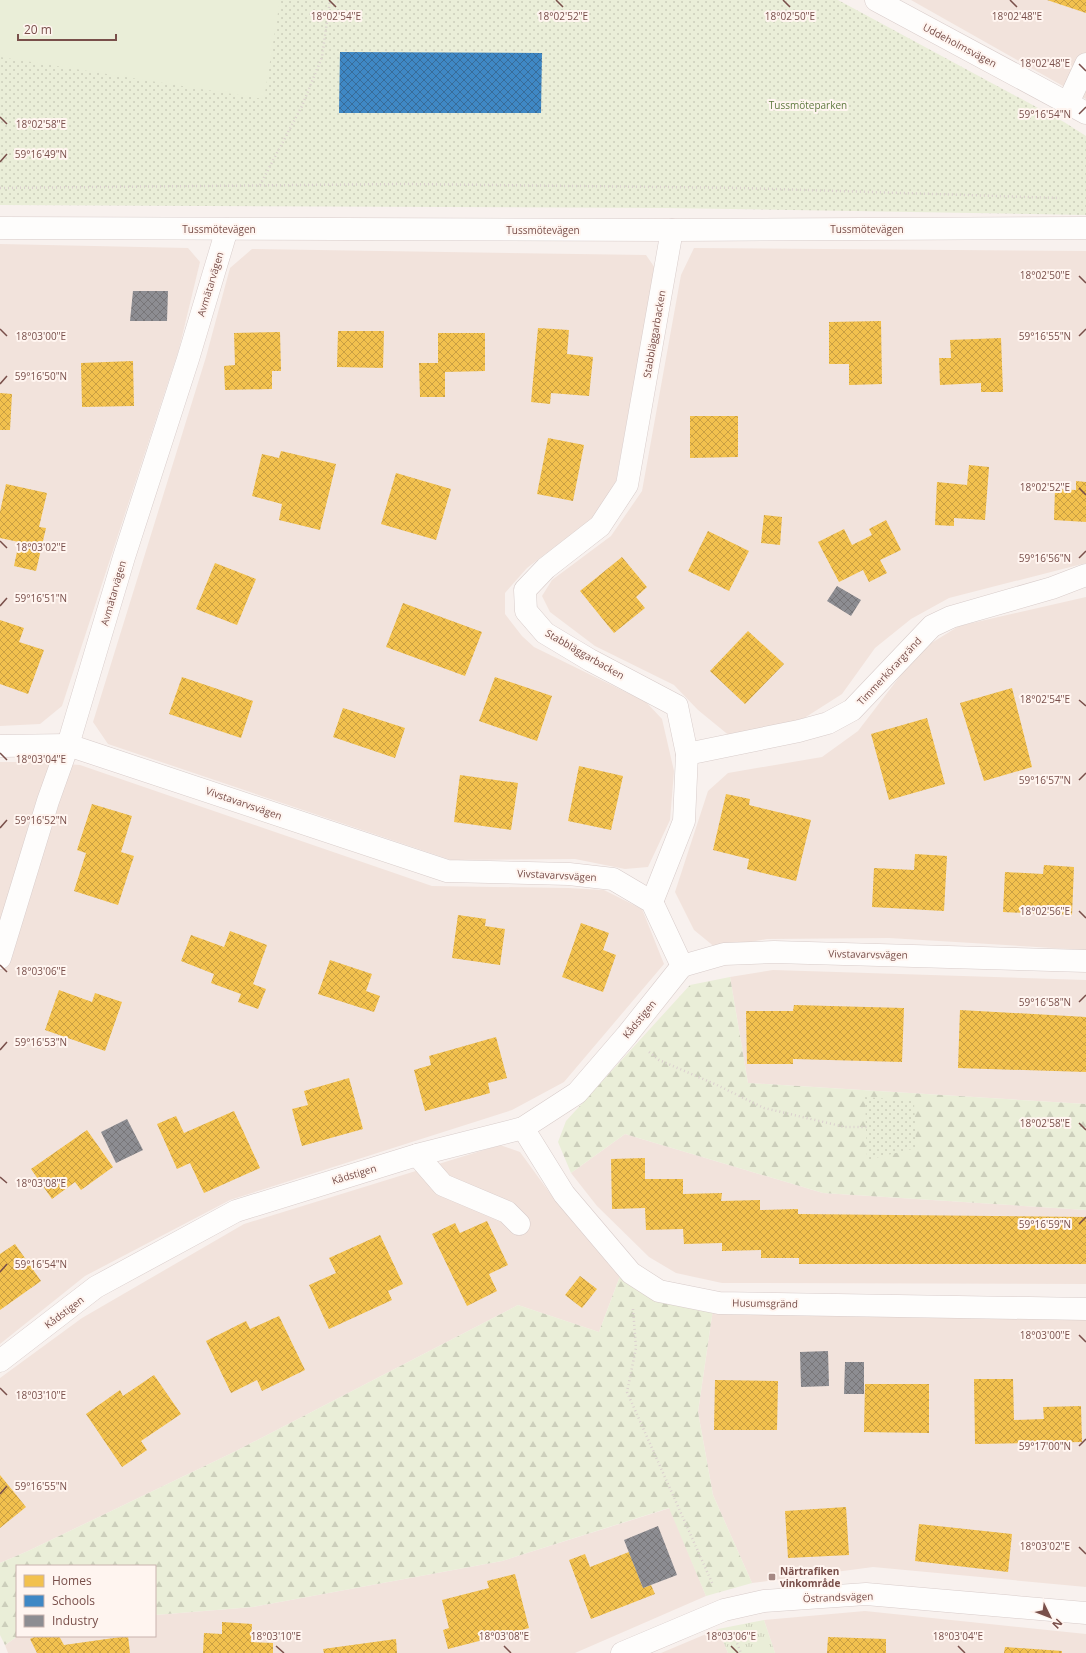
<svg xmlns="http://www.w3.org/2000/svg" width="1086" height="1653" font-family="'Open Sans',sans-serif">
<defs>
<pattern id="grass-tufts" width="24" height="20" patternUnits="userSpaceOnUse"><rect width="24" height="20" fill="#eaeed8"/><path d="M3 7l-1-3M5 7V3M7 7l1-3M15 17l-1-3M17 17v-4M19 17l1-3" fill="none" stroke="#cccebb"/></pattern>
<pattern id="forest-firs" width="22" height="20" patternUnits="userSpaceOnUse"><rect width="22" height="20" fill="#eaeed8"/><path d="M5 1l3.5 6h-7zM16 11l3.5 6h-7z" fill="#cccebb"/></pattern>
<pattern id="park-dots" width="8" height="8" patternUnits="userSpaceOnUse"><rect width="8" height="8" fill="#eaeed8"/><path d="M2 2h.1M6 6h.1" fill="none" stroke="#cccebb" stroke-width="1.8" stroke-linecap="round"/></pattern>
<pattern id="homes-cross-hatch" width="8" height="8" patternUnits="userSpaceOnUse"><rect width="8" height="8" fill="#f2c14e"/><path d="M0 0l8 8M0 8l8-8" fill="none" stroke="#c99f43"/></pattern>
<pattern id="schools-cross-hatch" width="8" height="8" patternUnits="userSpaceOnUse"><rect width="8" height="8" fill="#3f88c5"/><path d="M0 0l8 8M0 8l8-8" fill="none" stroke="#386c99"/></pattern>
<pattern id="industry-cross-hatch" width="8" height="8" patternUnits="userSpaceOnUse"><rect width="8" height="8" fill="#8d8d92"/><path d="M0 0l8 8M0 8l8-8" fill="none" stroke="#787679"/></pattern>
</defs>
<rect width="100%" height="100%" fill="#f8f1ee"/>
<g fill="#f2e3dc">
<path d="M911 0H1086V99Z"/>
<path d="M0 244 188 248 200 262 179 349 62 706 40 724 0 726Z"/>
<path d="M694 248 1086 251V563L949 598 911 619 875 648 842 694 798 722 731 737 698 710 674 685 595 646 550 612 542 596 552 580 611 536 642 491 681 275Z"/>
<path d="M252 249 646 255 655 268 616 481 595 516 527 568 505 593V614L522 636 534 647 646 702 662 719 674 771 670 820 648 867 625 869 575 859 451 860 108 744 93 722 206 357 230 268Z"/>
<path d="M1086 597V950L889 938 767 939 716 948 694 930 675 892 708 791 728 773 822 757 858 731 920 650 959 626Z"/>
<path d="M0 762H38L80 765 432 886 568 888 604 890 642 909 664 964 564 1082 512 1110 230 1200 85 1276 0 1344Z"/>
<path d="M773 970 1086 980V1104L748 1083 730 977Z"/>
<path d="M625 1134 823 1193 1086 1210V1284L722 1283 676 1273 649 1257 597 1206 571 1173Z"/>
<path d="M500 1145 520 1152 552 1196 623 1268 599 1332 518 1305 234 1452 28 1551 0 1563V1378L82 1318 244 1224Z"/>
<path d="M713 1309 1086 1318V1587L873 1567 752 1583 713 1495 698 1412Z"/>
<path d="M670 1508 706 1596 575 1653H8L5 1645 18 1636H155V1615L253 1607 502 1561Z"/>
<path d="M865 1611 1086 1634V1653H775L764 1620Z"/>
<path d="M718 1629 728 1653H661Z"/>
</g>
<path fill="url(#grass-tufts)" d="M764 1620 775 1653H728L718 1629Z"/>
<g fill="url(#forest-firs)">
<path d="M730 977 748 1083 1086 1104V1210L823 1193 625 1134 571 1173 558 1142 566 1121 690 985Z"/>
<path d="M623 1268 713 1309 698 1412 713 1495 752 1583 706 1596 669 1508 502 1561 253 1607 155 1615V1566H17V1636H18L5 1645 0 1635V1563L28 1551 234 1452 518 1305 599 1332Z"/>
</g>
<g fill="url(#park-dots)">
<path d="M0 0H838L1064 122 1086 136V215L667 208 0 205Z"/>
<path d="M865 1097 914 1101 916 1148 867 1160Z"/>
</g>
<path fill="#eaeed8" d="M0 0H280L264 99 0 57Z"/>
<g fill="url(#homes-cross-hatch)">
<path d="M1047 0H1086V13Z"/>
<path d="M881 321 882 384 849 385V364H829V322Z"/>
<path d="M538 328 569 330 567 354 593 357 589 396 551 393 550 404 531 402Z"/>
<path d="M338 331H384L383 368 337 367Z"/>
<path d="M280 332 281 371H272V389L225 390 224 366 235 365 234 333Z"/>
<path d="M438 333H485V371L445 372V397H420L419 363H438Z"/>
<path d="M1001 338 1003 392H981V383L940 385 939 358H951L950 340Z"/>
<path d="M133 361 134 406 82 407 81 363Z"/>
<path d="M0 393 12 394 10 430H0Z"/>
<path d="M690 416H738V457L690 458Z"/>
<path d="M548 438 584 445 573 501 537 494Z"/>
<path d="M281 451 336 464 320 530 279 520 282 504 252 496 262 454 279 458Z"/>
<path d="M969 465 989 467 985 520 954 518V526L935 525 937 482 967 485Z"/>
<path d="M396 473 451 489 436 540 381 524Z"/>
<path d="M1076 481 1086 482V522L1054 520 1055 489 1076 490Z"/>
<path d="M6 484 47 493 39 527 46 528 36 571 14 566 19 542 0 538V512Z"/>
<path d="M764 515 782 517 780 545 761 543Z"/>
<path d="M886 520 901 550 880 560 887 573 869 582 863 570 839 582 818 542 844 529 852 545 872 535 869 529Z"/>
<path d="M708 531 749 551 729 591 688 571Z"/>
<path d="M622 557 647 587 636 597 645 608 614 633 580 591Z"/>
<path d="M215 563 256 579 237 625 196 609Z"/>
<path d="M403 603 482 632 465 676 386 647Z"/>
<path d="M0 620 24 628 19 642 44 650 28 694 0 684Z"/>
<path d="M748 631 784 664 745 704 710 671Z"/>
<path d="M182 677 253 701 241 738 169 714Z"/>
<path d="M495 677 552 696 537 741 479 721Z"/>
<path d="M1012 688 1032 767 984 781 960 703Z"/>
<path d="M343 708 405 728 395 758 333 737Z"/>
<path d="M927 718 945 784 889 800 871 734Z"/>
<path d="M579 766 623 776 611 830 568 821Z"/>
<path d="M460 775 518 783 511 830 454 822Z"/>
<path d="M726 794 750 799 749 805 811 820 796 881 747 869 749 859 713 850Z"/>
<path d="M92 804 132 816 121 852 134 856 118 905 74 891 86 853 77 850Z"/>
<path d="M915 854 947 856 944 911 872 907 874 868 914 870Z"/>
<path d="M1044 865 1074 867 1072 915 1003 912 1005 872 1043 874Z"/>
<path d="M458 915 486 919 485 926 505 929 500 965 452 958Z"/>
<path d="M581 923 609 933 603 950 616 955 603 992 562 977Z"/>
<path d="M230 931 267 945 253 984 266 989 258 1009 238 1002 241 994 211 983 214 974 181 961 191 935 224 947Z"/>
<path d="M330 960 372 974 366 991 380 996 374 1012 318 994Z"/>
<path d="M59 990 92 1002 95 993 122 1002 105 1051 45 1030Z"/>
<path d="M794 1005 904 1008 902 1062 793 1059V1064H747L746 1011H793Z"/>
<path d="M960 1010 1086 1017V1072L958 1068Z"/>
<path d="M496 1037 507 1078 488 1083 490 1093 425 1111 414 1070 431 1065 429 1056Z"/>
<path d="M349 1078 363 1129 302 1146 292 1109 308 1105 304 1091Z"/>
<path d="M234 1111 260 1168 204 1193 190 1163 177 1169 157 1124 176 1116 184 1133Z"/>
<path d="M87 1130 113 1167 81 1190 75 1182 52 1199 31 1169Z"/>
<path d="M645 1158V1179H683V1194L722 1193 721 1201 760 1200V1210L798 1209V1214L1086 1217V1264H799V1258H761V1250L722 1251V1243L684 1244 683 1229 646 1230 645 1208 612 1209 611 1159Z"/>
<path d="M487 1221 508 1265 489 1274 497 1291 467 1306 432 1234 455 1223 460 1233Z"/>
<path d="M380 1235 403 1284 388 1291 392 1300 329 1329 309 1285 336 1273 329 1258Z"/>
<path d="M15 1244 41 1281 0 1310V1254Z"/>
<path d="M580 1276 597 1289 582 1308 565 1295Z"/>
<path d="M279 1316 305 1370 262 1391 257 1380 231 1393 206 1341 246 1321 250 1329Z"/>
<path d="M154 1375 181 1414 141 1441 147 1450 122 1467 86 1414 120 1390 123 1396Z"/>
<path d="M974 1379H1013L1014 1420 1044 1419 1043 1407 1081 1406 1082 1442 975 1444Z"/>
<path d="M715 1380 778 1381 777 1430H714Z"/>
<path d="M865 1384H929V1433L864 1432Z"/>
<path d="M0 1475 26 1507 0 1528Z"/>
<path d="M846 1507 849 1555 788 1558 785 1511Z"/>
<path d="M919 1524 1012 1534 1008 1572 915 1561Z"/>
<path d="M629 1552 643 1588 651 1585 655 1594 591 1619 569 1560 585 1554 590 1567Z"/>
<path d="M515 1574 529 1628 448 1649 443 1630 449 1628 442 1600 489 1588 487 1581Z"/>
<path d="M222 1622 252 1624 251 1642 273 1643V1653H203L204 1633 222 1634Z"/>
<path d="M36 1636H59L64 1645 128 1636 130 1653H37L30 1639Z"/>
<path d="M828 1637 886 1639V1653H827Z"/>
<path d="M396 1639 397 1653H324L323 1649Z"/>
<path d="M1005 1647 1062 1651V1653H1004Z"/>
</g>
<path fill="url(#schools-cross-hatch)" d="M340 52 542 53 541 113H339Z"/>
<g fill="url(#industry-cross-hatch)">
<path d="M133 291H168L167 321H130Z"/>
<path d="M837 586 861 600 851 616 827 601Z"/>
<path d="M127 1119 143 1150 116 1163 101 1132Z"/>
<path d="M828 1351 829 1386 801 1387 800 1352Z"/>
<path d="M845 1362H864V1394H844Z"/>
<path d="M658 1526 677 1575 643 1588 624 1540Z"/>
</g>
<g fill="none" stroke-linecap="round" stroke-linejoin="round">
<g stroke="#d8ccca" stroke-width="23">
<g id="minor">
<path d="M876 0 1086 113"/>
<path d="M1068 103 1086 64"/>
<path d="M0 228 672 230 1086 228"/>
<path d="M0 746 68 745 447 871 569 874 613 879 652 902 682 966 724 954 774 952 1086 961"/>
<path d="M687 754 799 731 828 723 852 710 932 626 951 617 1052 588 1086 575"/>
<path d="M652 902 684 821 687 754 677 706 590 660 545 633 526 611 525 590 546 568 600 526 627 485 672 230"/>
<path d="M0 958 48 801 68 745 124 557 188 359 227 229"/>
<path d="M523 1128 564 1194 631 1273 659 1291 719 1303 1086 1309"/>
<path d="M417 1155 443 1185 507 1212 519 1224"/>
<path d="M0 1361 96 1287 236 1211 417 1155 523 1128 577 1093 627 1035 682 966"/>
<path d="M622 1653 724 1610 764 1601 866 1594 1086 1613"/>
</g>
</g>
<g stroke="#dbd0ce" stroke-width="2.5" stroke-dasharray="1 3" stroke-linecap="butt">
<path d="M260 185 302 106 322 57 330 0"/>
<path d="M0 188 405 184 744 188 1060 198"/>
<path d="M649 1052 659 1060 717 1085 764 1108 845 1127H867"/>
<path d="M633 1309 636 1348 627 1392 713 1585"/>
<path d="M734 1636 741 1653"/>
</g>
<use href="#minor" stroke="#fefdfc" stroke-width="22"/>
</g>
<path fill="none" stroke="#794f4a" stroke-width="1.5" d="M329 0 336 7M556 0 563 7M783 0 790 7M1010 0 1017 7M1079 64 1086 71M1079 114 1086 107M0 117 7 124M0 162 7 154M1079 276 1086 283M0 329 7 336M1079 336 1086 329M0 384 7 376M1079 488 1086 495M0 541 7 548M1079 558 1086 551M0 606 7 598M1079 700 1086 706M0 753 7 760M1079 780 1086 773M0 828 7 820M1079 911 1086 918M0 965 7 972M1079 1002 1086 995M0 1050 7 1042M1079 1123 1086 1130M0 1177 7 1183M1079 1224 1086 1217M0 1272 7 1264M1079 1335 1086 1342M0 1388 7 1395M1079 1446 1086 1439M0 1494 7 1486M1079 1547 1086 1554M276 1646 284 1653M504 1646 511 1653M731 1646 738 1653M958 1646 965 1653"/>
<rect fill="#a58883" stroke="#fff5f0" stroke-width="1.5" x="768" y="1573" width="8" height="8" rx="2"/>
<g text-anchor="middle" stroke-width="4" stroke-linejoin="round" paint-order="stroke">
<g font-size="10" fill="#794f4a" stroke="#fff5f0">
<text transform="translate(960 45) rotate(28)" y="4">Uddeholmsvägen</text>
<text x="219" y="233">Tussmötevägen</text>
<text x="867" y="233">Tussmötevägen</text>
<text x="543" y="234">Tussmötevägen</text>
<text transform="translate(210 284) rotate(-73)" y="4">Avmätarvägen</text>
<text transform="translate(654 334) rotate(-80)" y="4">Stabbläggarbacken</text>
<text transform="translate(113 593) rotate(-74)" y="4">Avmätarvägen</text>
<text transform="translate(585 654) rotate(30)" y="4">Stabbläggarbacken</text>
<text transform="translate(889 671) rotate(-47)" y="4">Timmerkörargränd</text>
<text transform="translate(244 803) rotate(19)" y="4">Vivstavarvsvägen</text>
<text transform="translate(557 875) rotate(3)" y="4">Vivstavarvsvägen</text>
<text transform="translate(868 954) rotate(1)" y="4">Vivstavarvsvägen</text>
<text transform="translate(639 1019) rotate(-51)" y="4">Kådstigen</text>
<text transform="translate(354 1174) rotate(-17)" y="4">Kådstigen</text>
<text transform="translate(765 1303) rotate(1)" y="4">Husumsgränd</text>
<text transform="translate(64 1312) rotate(-37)" y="4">Kådstigen</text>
<text transform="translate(838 1597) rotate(-2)" y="4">Östrandsvägen</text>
</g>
<g font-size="10" fill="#5f7a3f" stroke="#fff5f0">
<text x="808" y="109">Tussmöteparken</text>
</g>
<g font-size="10" font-weight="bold" fill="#794f4a" stroke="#fff5f0" text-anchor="start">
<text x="780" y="1575">Närtrafiken<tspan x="780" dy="12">vinkområde</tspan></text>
</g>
</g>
<g font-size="10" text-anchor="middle" fill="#794f4a" stroke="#fff5f0" stroke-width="4" stroke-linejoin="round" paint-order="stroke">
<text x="336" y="20">18°02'54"E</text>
<text x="563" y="20">18°02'52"E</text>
<text x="790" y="20">18°02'50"E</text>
<text x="1017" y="20">18°02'48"E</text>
<text x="1045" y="67">18°02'48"E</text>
<text x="1045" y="118">59°16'54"N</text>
<text x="41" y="128">18°02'58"E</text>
<text x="41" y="158">59°16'49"N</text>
<text x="1045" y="279">18°02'50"E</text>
<text x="41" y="340">18°03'00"E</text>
<text x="1045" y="340">59°16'55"N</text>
<text x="41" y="380">59°16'50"N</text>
<text x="1045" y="491">18°02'52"E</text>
<text x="41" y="551">18°03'02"E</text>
<text x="1045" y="562">59°16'56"N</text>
<text x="41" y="602">59°16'51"N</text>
<text x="1045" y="703">18°02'54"E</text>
<text x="41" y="763">18°03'04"E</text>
<text x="1045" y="784">59°16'57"N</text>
<text x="41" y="824">59°16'52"N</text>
<text x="1045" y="915">18°02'56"E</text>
<text x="41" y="975">18°03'06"E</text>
<text x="1045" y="1006">59°16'58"N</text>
<text x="41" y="1046">59°16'53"N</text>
<text x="1045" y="1127">18°02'58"E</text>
<text x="41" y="1187">18°03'08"E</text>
<text x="1045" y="1228">59°16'59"N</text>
<text x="41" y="1268">59°16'54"N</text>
<text x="1045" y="1339">18°03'00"E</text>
<text x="41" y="1399">18°03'10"E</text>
<text x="1045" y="1450">59°17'00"N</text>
<text x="41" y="1490">59°16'55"N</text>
<text x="1045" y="1550">18°03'02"E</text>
<text x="276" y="1640">18°03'10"E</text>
<text x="504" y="1640">18°03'08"E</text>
<text x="731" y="1640">18°03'06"E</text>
<text x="958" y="1640">18°03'04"E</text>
</g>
<rect x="16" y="1565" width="140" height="72" fill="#fff5f0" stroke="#c9b3ae"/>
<rect x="24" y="1575" width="20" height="12" fill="#f2c14e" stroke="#c9b3ae"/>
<text x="52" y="1585" font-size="12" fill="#794f4a">Homes</text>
<rect x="24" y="1595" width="20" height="12" fill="#3f88c5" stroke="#c9b3ae"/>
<text x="52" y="1605" font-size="12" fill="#794f4a">Schools</text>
<rect x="24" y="1615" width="20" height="12" fill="#8d8d92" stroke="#c9b3ae"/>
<text x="52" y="1625" font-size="12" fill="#794f4a">Industry</text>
<g transform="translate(1050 1617) rotate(133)" stroke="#fff5f0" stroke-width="3" paint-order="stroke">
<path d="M0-3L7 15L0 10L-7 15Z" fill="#794f4a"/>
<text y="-6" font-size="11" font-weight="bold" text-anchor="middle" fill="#794f4a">N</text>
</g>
<path d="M18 34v6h98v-6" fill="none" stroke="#794f4a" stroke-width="2"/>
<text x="24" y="34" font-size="12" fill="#794f4a" stroke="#fff5f0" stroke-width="3" paint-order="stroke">20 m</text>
</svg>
